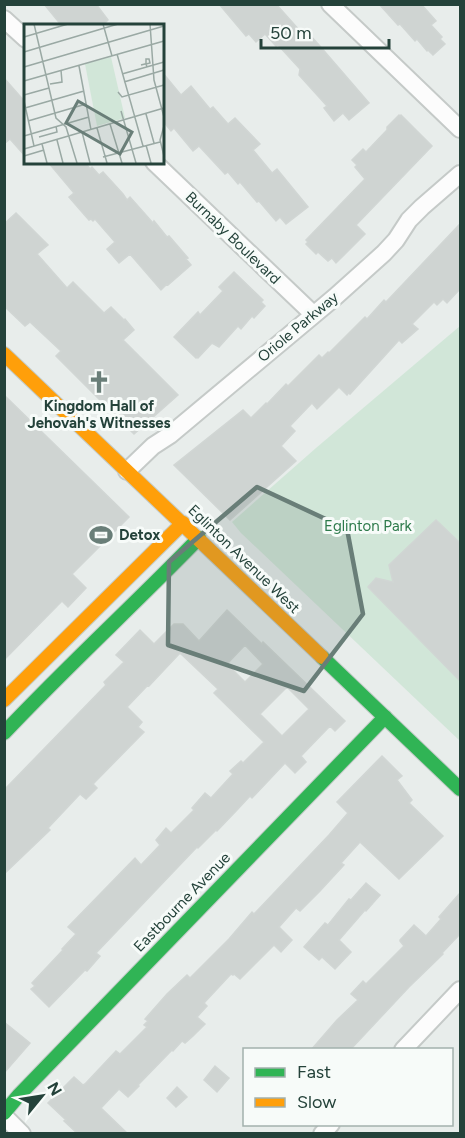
<svg xmlns="http://www.w3.org/2000/svg" width="465" height="1138" font-family="Figtree,sans-serif">
<rect width="100%" height="100%" fill="#e8edeb"/>
<path fill="#d1e6d8" d="M460 326V741L241 533 232 522 316 448Z"/>
<g fill="#cfd4d2" stroke="#d1d6d4" stroke-width="1.5" fill-rule="evenodd">
<path d="M44 4H96L108 20 102 26H62Z"/>
<path d="M219 4H276L301 32 302 31 306 36 309 34 319 45 369 103 349 120 343 113 334 121 324 108 327 106 299 75 300 69 278 45 276 46 265 34 256 42 249 34 246 36Z"/>
<path d="M379 4H421L436 21 431 25 442 37 440 39 445 44 433 55 428 50 427 51 417 39 415 41 400 24 398 25Z"/>
<path d="M162 72 181 95 191 86 210 109 213 107 228 124 235 118 260 144 253 150 272 173 277 169 308 207 286 224 280 217 276 221 259 201 257 202 240 182 238 184 228 172 225 174 199 146 193 151 174 128 171 131 162 120Z"/>
<path d="M4 78 26 103V157L10 139 4 144Z"/>
<path d="M399 115 400 116 401 115 432 146 356 225 365 234 336 263 332 258 328 261 318 252 316 254 306 244 308 242 306 240 365 179 355 167 357 165 352 160 363 149 366 152 387 130V127Z"/>
<path d="M48 162H85L90 169 92 167 99 175 103 172 123 194 127 200 130 197 153 223 154 221 167 237 169 236 188 258 186 259 191 265 168 285 167 284 161 290 130 254 119 263 107 249 115 242 95 219 93 221 91 219 89 220 69 197 74 193Z"/>
<path d="M16 213 48 245 37 254 67 288 73 282 104 313 111 307 124 320 125 319 134 330 123 340 178 395 134 434 56 356 61 351 30 322 25 326 4 306V224Z"/>
<path d="M460 224V289L447 303 443 299 437 305 434 302 412 324 418 329 402 343 399 340 350 394 348 393 347 395 339 387 317 409 312 403 290 426 295 431 281 446 296 461 230 520 174 465 243 410 251 418 266 403 267 404 286 384 288 386 319 355 322 358 328 352 329 353 365 317 367 319 384 300 386 302Z"/>
<path d="M234 272 263 300 261 302 265 306 254 318 252 316 241 329 238 326 219 347 212 343 198 358 197 356 196 358 174 337 198 312 200 315 223 291 219 287Z"/>
<path d="M4 395 129 517 72 574 86 588 68 607 62 601 4 660Z"/>
<path d="M436 520 460 543V681L368 587 376 578 393 582 389 565Z"/>
<path d="M227 610 262 644 263 642 345 721 335 731 330 726 301 756 306 762 295 773 285 763 252 798 250 796 237 810 217 831 216 830 198 848 197 847 96 953 100 956 87 971 85 970 49 1007 31 989 35 986 32 983 63 950 62 949 76 934 68 927 135 858 141 865 160 845 156 840 166 828 171 833 194 810 192 808 205 793 211 798 233 774 230 771 241 761 243 763 264 742 214 693 218 689 180 653 149 686 148 685 127 707 142 722 138 727 144 732 93 784 97 788 86 799 80 794 48 828 50 830 4 874V790L106 685 104 682 124 662 116 655 140 630 154 644 174 624H183L199 641ZM245 645 263 664 245 682 227 664ZM287 687 309 709 282 736 260 714Z"/>
<path d="M382 756 402 776 397 780 412 800 409 803 443 836 399 879 360 842 341 863 344 865 320 891 300 911 296 908 279 927 292 940 281 952 274 945 240 979 234 974 233 975 231 974 204 1003 207 1006 197 1017 205 1024 193 1036 185 1043 182 1041 173 1051 172 1050 138 1085 139 1086 128 1097 119 1089 101 1108 128 1134H78L64 1121 66 1120 48 1103 74 1077 83 1085 85 1084 116 1051 120 1054 147 1027 144 1025 148 1021 145 1019 167 994 187 975 190 978 229 939 252 912 254 914 329 835 348 813 337 802Z"/>
<path d="M366 883 380 895 366 911 365 910 339 940 351 952 335 969 322 957 319 960 304 947 325 923 328 925 349 899 351 900Z"/>
<path d="M460 893V934L442 953 443 954 409 987 350 1050H311L337 1020 358 1000 351 994 363 981 366 984 404 946 400 941V940L414 925 426 936 441 919 439 917Z"/>
<path d="M4 1022 30 1043 4 1073Z"/>
<path d="M215 1066 229 1078 217 1092 204 1080Z"/>
<path d="M177 1087 187 1097 176 1107 167 1098Z"/>
</g>
<g fill="none" stroke-linecap="round" stroke-linejoin="round">
<g stroke="#c5cac8" stroke-width="20">
<g id="street">
<path d="M330 4 460 129"/>
<path d="M4 19 26 39"/>
<path d="M154 162 313 314"/>
<path d="M127 471 153 446 170 435 335 297 384 253 396 240 409 220 422 207 460 174"/>
<path d="M403 1050 460 990"/>
<path d="M4 1116 22 1134"/>
<path d="M322 1134 331 1124"/>
</g>
</g>
<g stroke="#c3cbc8" stroke-width="16">
<g id="fast">
<path d="M322 657 460 789"/>
<path d="M4 733C67 666 135 604 199 538"/>
<path d="M4 1113 19 1095 385 717"/>
</g>
</g>
<g stroke="#c3cbc8" stroke-width="16">
<g id="slow">
<path d="M4 354 322 657"/>
<path d="M4 700 183 523"/>
</g>
</g>
<use href="#street" stroke="#fcfcfc" stroke-width="16"/>
<use href="#fast" stroke="#30b455" stroke-width="14"/>
<use href="#slow" stroke="#ff9f0a" stroke-width="14"/>
</g>
<path fill="#697e78" fill-opacity="0.2" stroke="#697e78" stroke-width="4.5" stroke-linejoin="round" d="M257 487 347 529 363 614 304 691 168 645 169 562Z"/>
<defs>
<g id="church-bare" transform="scale(1.8)"><path d="M-1.2-6h2.4v3.5h3.3v2.4h-3.3V6h-2.4V-.1h-3.3v-2.4h3.3Z" fill="#697e78" stroke="#f7fbf9" stroke-width="2.5" paint-order="stroke"/></g>
<g id="stadium-bare" transform="scale(1.8)"><path d="M0-5a6.5 5 0 1 0 0 10a6.5 5 0 1 0 0-10ZM-3.5-1.8h7v3.6h-7Z" fill="#697e78" stroke="#f7fbf9" stroke-width="2.5" paint-order="stroke"/></g>
</defs>
<g fill-rule="evenodd">
<use href="#church-bare" x="99" y="382"/>
<use href="#stadium-bare" x="101" y="535"/>
</g>
<g text-anchor="middle" stroke-width="6" stroke-linejoin="round" paint-order="stroke">
<g font-size="15" fill="#24423a" stroke="#f7fbf9">
<text transform="translate(233 238) rotate(44)" y="5">Burnaby Boulevard</text>
<text transform="translate(298 327) rotate(-40)" y="5">Oriole Parkway</text>
<text transform="translate(244 559) rotate(44)" y="5">Eglinton Avenue West</text>
<text transform="translate(182 902) rotate(-46)" y="5">Eastbourne Avenue</text>
</g>
<g font-size="15" font-weight="bold" fill="#24423a" stroke="#f7fbf9">
<text x="99" y="411">Kingdom Hall of<tspan x="99" dy="17">Jehovah's Witnesses</tspan></text>
<text x="119" y="540" text-anchor="start">Detox</text>
</g>
<g font-size="15" fill="#2d7a4b" stroke="#f7fbf9">
<text x="368" y="531">Eglinton Park</text>
</g>
</g>
<g transform="translate(24 24)">
<rect width="140" height="140" fill="#e8edeb"/>
<path d="M87 33 101 94 73 102 61 40Z" fill="#d1e6d8"/>
<path fill="none" stroke="#9aa9a4" stroke-width="1.5" d="M10 0 32 94 42 103 53 139M79 0 88 32M126 0 130 56 140 93M0 13 44 0M0 28 94 0M93 30 119 122M117 41 121 40H122L126 39 125 35H122V40L123 43M55 42 67 106M0 43 140 2M98 50 140 38M0 57 140 17M100 58 140 46M26 60 38 58 37 46M94 68 98 73 140 61M0 71 25 64M0 77 10 122M1 84 60 67M97 87 112 139M122 90 130 119M4 97 62 80M86 100 98 139M140 102 136 116 140 132M73 104 83 139M58 108 66 139M0 112 65 93M15 113 33 108 32 102M33 116 39 139M18 120 23 139M122 121 127 139M0 125 140 84M0 132 20 126M79 133 136 118"/>
<path fill="#697e78" fill-opacity="0.15" stroke="#697e78" stroke-width="3" d="M54 77 108 108 96 130 42 99Z"/>
<rect width="140" height="140" fill="none" stroke="#24423a" stroke-width="3"/>
</g>
<rect width="465" height="1138" fill="none" stroke="#24423a" stroke-width="12"/>
<rect x="243" y="1048" width="210" height="78" fill="#f7fbf9" stroke="#a3b1ad" stroke-width="1.5"/>
<rect x="255" y="1068" width="30" height="9" fill="#30b455" stroke="#a3b1ad" stroke-width="1.5"/>
<text x="297" y="1078" font-size="18" fill="#24423a">Fast</text>
<rect x="255" y="1098" width="30" height="9" fill="#ff9f0a" stroke="#a3b1ad" stroke-width="1.5"/>
<text x="297" y="1108" font-size="18" fill="#24423a">Slow</text>
<g transform="translate(42 1096) rotate(60)" stroke="#f7fbf9" stroke-width="4.5" paint-order="stroke">
<path d="M0-4.5L10 22L0 15L-10 22Z" fill="#24423a"/>
<text y="-9" font-size="16" font-weight="bold" text-anchor="middle" fill="#24423a">N</text>
</g>
<path d="M261 39v9h128v-9" fill="none" stroke="#24423a" stroke-width="3"/>
<text x="270" y="39" font-size="18" fill="#24423a" stroke="#f7fbf9" stroke-width="4.5" paint-order="stroke">50 m</text>
</svg>
